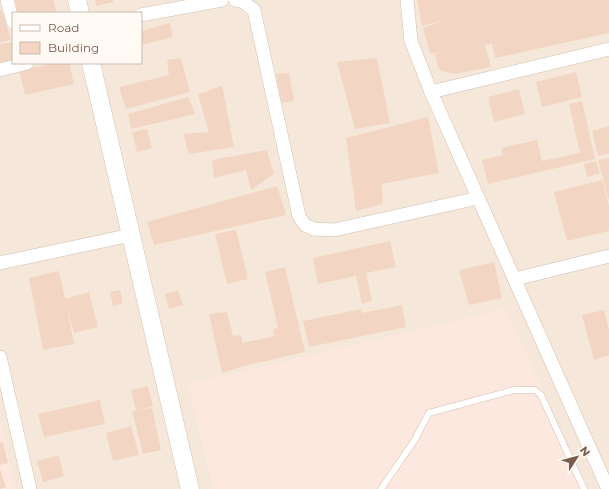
<svg xmlns="http://www.w3.org/2000/svg" width="609" height="489" font-family="Montserrat,sans-serif">
<rect width="100%" height="100%" fill="#fdf6ec"/>
<path fill="#f5e8da" fill-rule="evenodd" d="M0 0H609V489H0ZM13 13H141V63H13Z"/>
<g fill="#fde8e0">
<path d="M506 309 588 489H214L188 384Z"/>
<path d="M0 420 16 489H0Z"/>
</g>
<g fill="#f3d5c3">
<path d="M15 0H54L56 13H17Z"/>
<path d="M95 0H113V2L96 6Z"/>
<path d="M417 0H609V33L495 58 492 44 485 45 491 67 454 74 442 71 438 67 435 54 445 51 430 54 423 28 444 20 422 26Z"/>
<path d="M0 10H2L11 40 0 42Z"/>
<path d="M170 23 173 37 141 45V31Z"/>
<path d="M5 43H13V59L0 64V45Z"/>
<path d="M181 58 190 92 126 109 119 87 169 75 167 60Z"/>
<path d="M377 58 390 123 355 129 337 62Z"/>
<path d="M54 63H69L74 84 25 95 19 71Z"/>
<path d="M576 72 582 97 542 107 536 82Z"/>
<path d="M289 73 294 101 282 103 276 74Z"/>
<path d="M222 85 234 147 189 154 183 134 209 132 198 95Z"/>
<path d="M519 89 525 114 494 122 488 97Z"/>
<path d="M188 97 195 114 131 129 128 114Z"/>
<path d="M582 101 595 159 488 184 482 160 503 155 501 148 537 140 542 161 580 153 569 104Z"/>
<path d="M428 117 439 173 382 184 383 204 356 211 346 138Z"/>
<path d="M609 126V153L598 156 592 131Z"/>
<path d="M147 129 152 148 137 152 132 132Z"/>
<path d="M267 150 274 174 251 190 246 170 214 178 212 160Z"/>
<path d="M609 158V199H608L598 160Z"/>
<path d="M596 161 600 173 587 177 584 164Z"/>
<path d="M602 180 609 206V231L567 241 554 192Z"/>
<path d="M277 186 286 215 154 245 147 222Z"/>
<path d="M236 230 248 279 227 284 215 234Z"/>
<path d="M390 241 396 267 366 273 372 301 362 304 356 276 318 284 313 258Z"/>
<path d="M494 262 502 298 469 305 459 270Z"/>
<path d="M285 267 305 352 240 367 222 373 209 314 227 312 233 336 241 335 243 343 274 336 273 329 278 328 265 272Z"/>
<path d="M59 271 65 299 89 292 98 327 74 333 67 308 74 344 43 350 29 278Z"/>
<path d="M120 290 123 303 113 306 110 292Z"/>
<path d="M178 290 183 305 169 309 165 294Z"/>
<path d="M402 305 406 327 309 347 303 321 361 309 362 313Z"/>
<path d="M604 310 609 330V355L594 360 582 315Z"/>
<path d="M148 386 153 406 138 410 152 408 161 450 143 454 132 411H136L131 390Z"/>
<path d="M100 400 105 424 44 437 38 414Z"/>
<path d="M131 426 139 455 113 461 106 433Z"/>
<path d="M3 442 8 463 0 465V443Z"/>
<path d="M59 455 64 476 43 482 37 461Z"/>
<path d="M0 470 6 487 0 489Z"/>
</g>
<g fill="none" stroke-linecap="round" stroke-linejoin="round">
<g stroke="#d1beb0" stroke-width="7">
<path id="service" d="M381 489 414 441 429 413 514 390H535L541 395 584 489"/>
</g>
<g stroke="#d1beb0" stroke-width="14">
<g id="minor">
<path d="M7 0 13 22"/>
<path d="M235 0 242 1 254 10 299 216 305 225 314 229 334 230 478 198"/>
<path d="M407 0 411 41 431 92 608 489"/>
<path d="M141 15 222 0"/>
<path d="M0 70 27 63"/>
<path d="M431 92 609 49"/>
<path d="M0 263 131 235"/>
<path d="M515 279 609 256"/>
<path d="M0 357 30 489"/>
</g>
</g>
<g stroke="#d6c0b0" stroke-width="19">
<g id="secondary">
<path d="M77 0 80 13"/>
<path d="M91 63 190 489"/>
</g>
</g>
<use href="#service" stroke="#fff" stroke-width="6"/>
<use href="#minor" stroke="#fff" stroke-width="13"/>
<use href="#secondary" stroke="#fff" stroke-width="18"/>
</g>
<rect x="12" y="12" width="130" height="52" fill="#fffaf3" stroke="#cabbb1"/>
<rect x="20" y="25" width="20" height="6" fill="#ffffff" stroke="#cabbb1"/>
<text x="48" y="32" font-size="12" fill="#7a5c4d">Road</text>
<rect x="20" y="42" width="20" height="12" fill="#f3d5c3" stroke="#cabbb1"/>
<text x="48" y="52" font-size="12" fill="#7a5c4d">Building</text>
<g transform="translate(577 457) rotate(54)" stroke="#fffaf3" stroke-width="3" paint-order="stroke">
<path d="M0-3L7 15L0 10L-7 15Z" fill="#7a5c4d"/>
<text y="-6" font-size="11" font-weight="bold" text-anchor="middle" fill="#7a5c4d">N</text>
</g>
</svg>
